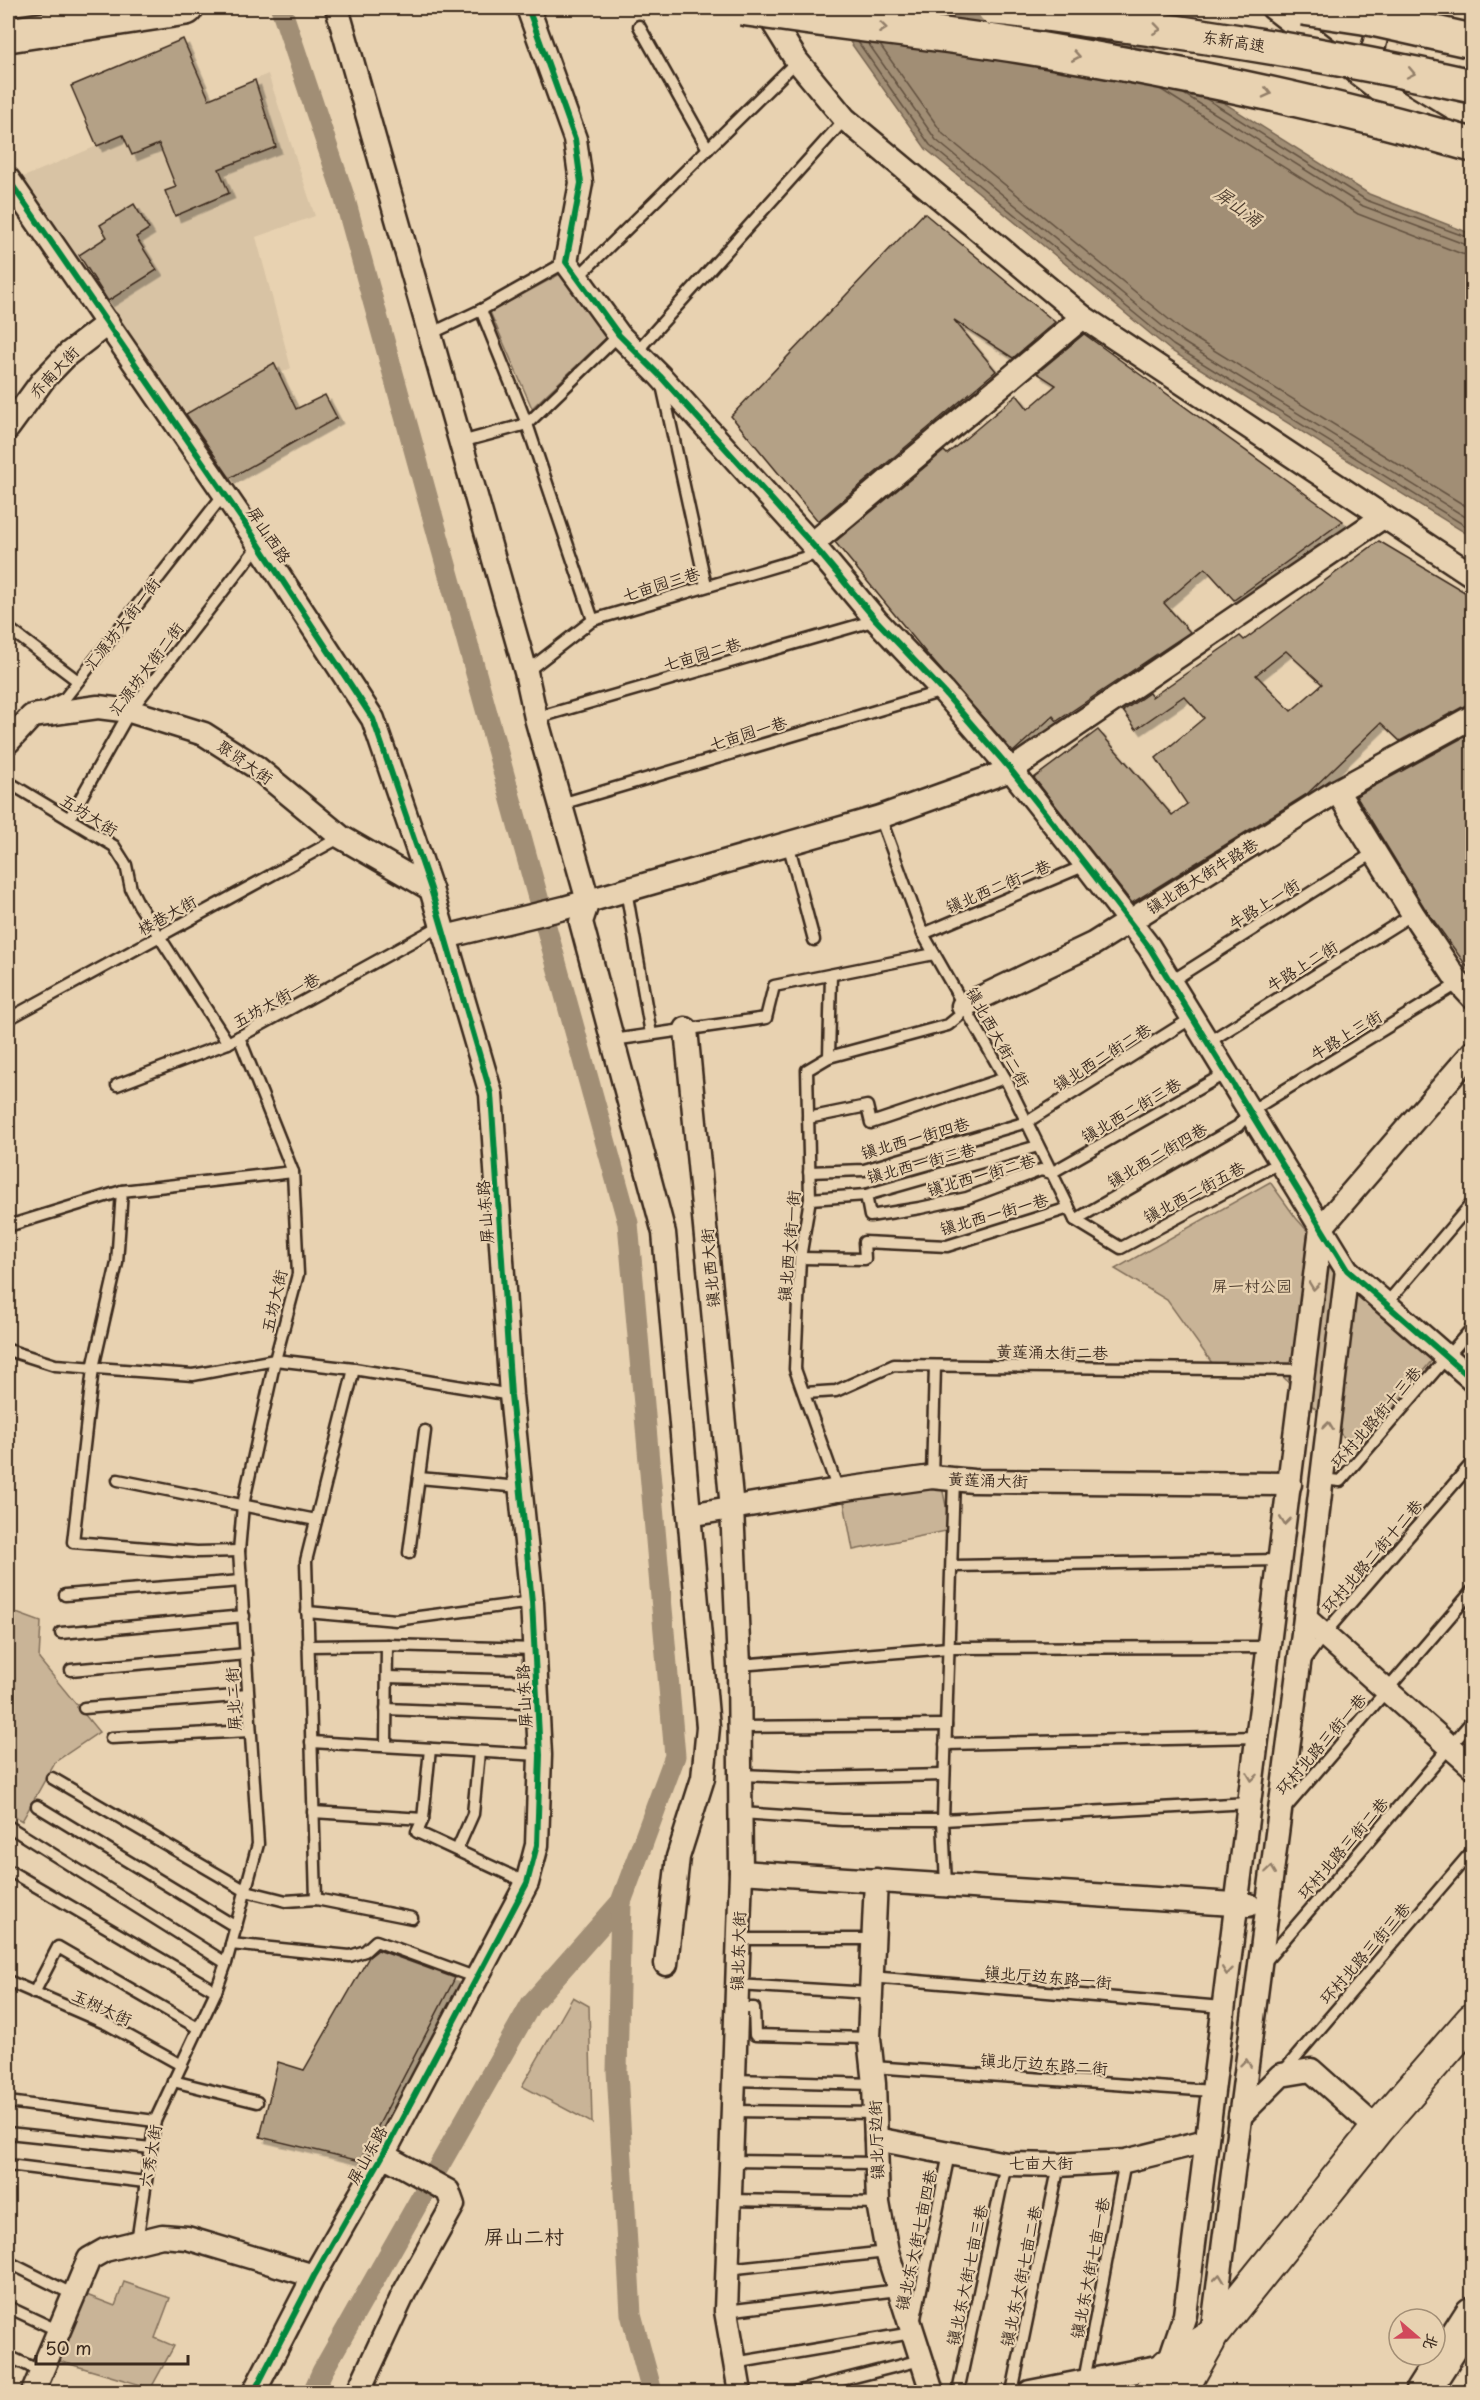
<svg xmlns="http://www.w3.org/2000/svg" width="1480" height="2400" font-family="'Playpen Sans','LXGW WenKai TC',sans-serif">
<defs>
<filter id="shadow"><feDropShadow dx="5.5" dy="5.5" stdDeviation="0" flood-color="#0004"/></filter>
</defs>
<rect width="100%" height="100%" fill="#e8d2b1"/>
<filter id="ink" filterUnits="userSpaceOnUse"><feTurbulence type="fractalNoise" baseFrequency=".0167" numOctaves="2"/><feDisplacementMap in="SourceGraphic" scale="12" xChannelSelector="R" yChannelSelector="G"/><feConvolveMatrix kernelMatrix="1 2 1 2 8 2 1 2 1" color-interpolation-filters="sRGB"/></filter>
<g filter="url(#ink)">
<path fill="#d8c3a4" d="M268 74 315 216 256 237 291 368 279 374 296 409 325 395 337 418 225 481 21 178Z"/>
<g fill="#c9b497" stroke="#826f5a" stroke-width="1.5">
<path d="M562 273 609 335 532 408 490 312Z"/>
<path d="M1270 1182 1296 1218 1387 1321 1433 1359 1395 1405 1391 1414 1388 1415 1358 1451 1272 1366 1212 1363 1167 1300 1115 1269Z"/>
<path d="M941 1482 951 1530 853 1550 844 1502Z"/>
<path d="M8 1610 41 1622 39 1659 99 1732 55 1762 22 1821 8 1813Z"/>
<path d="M573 1997 589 2006 592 2123 522 2086Z"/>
<path d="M124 2282 170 2298 155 2338 174 2346 151 2388 56 2360 84 2294 115 2306Z"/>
</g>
<path fill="#a18e75" stroke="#786652" stroke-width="1.5" d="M826 8H1122L1170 69 1369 194 1472 234V537L1170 350 926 149Z"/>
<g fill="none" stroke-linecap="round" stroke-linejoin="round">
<g stroke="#645241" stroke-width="1.5">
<path d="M858 42 930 145 1173 345 1472 530"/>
<path d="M868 43 936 140 1178 339 1472 521"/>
<path d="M880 45 943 134 1183 331 1472 510"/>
<path d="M1160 89 1358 214 1462 254 1472 256"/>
<path d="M1184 94 1363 206 1472 247"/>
<path d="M1205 98 1366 200 1472 239"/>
</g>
<g stroke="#a18e75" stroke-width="21">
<path d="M281 8 344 196 628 1223 675 1756 621 1902 531 2004 322 2372 313 2392"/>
<path d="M621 1902 617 2071 631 2314 652 2392"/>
</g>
</g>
<g fill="#b4a186" stroke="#3b2a1e" stroke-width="1.5" fill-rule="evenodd" filter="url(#shadow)">
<path d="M183 39 209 99 255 80 276 147 219 169 229 193 175 216 165 191 176 187 159 144 132 155 123 135 97 146 71 86Z"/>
<path d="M134 204 149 229 136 237 157 270 108 301 79 255 107 237 100 225Z"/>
<path d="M924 213 1055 322 1013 358 954 320 996 371 818 521 731 416Z"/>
<path d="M1084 334 1343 521 1234 600 1205 568 1164 603 1190 632 1057 721 1053 716 1013 752 927 654 835 542 944 451 947 454 1017 395 1028 409 1056 385 1037 373Z"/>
<path d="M274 363 296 409 325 395 337 418 230 478 186 414Z"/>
<path d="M1379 541 1473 597V704L1466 705 1400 741 1381 723 1307 794 1132 903 1034 778 1098 730 1172 815 1187 804 1156 758 1204 718 1184 696 1136 729 1123 711 1149 693 1152 697 1240 636 1244 640ZM1286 651 1322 684 1291 711 1256 675Z"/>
<path d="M1473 732V975L1424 907 1356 796Z"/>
<path d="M378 1950 455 1978 360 2161 260 2137 278 2062 304 2070 369 1957Z"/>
</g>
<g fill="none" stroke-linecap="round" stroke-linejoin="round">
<g stroke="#3b2a1e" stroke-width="15">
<g id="lane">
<path d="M639 26 708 149"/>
<path d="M577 278 797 61"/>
<path d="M481 310 527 424 593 620"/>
<path d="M430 334 481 310 566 262"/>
<path d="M636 352 845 119"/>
<path d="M662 385 706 586"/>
<path d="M461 442 527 424 619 335"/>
<path d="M8 628 78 681"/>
<path d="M526 672 593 620 820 553"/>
<path d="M48 707 65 698 224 494"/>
<path d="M536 718 876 620"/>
<path d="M8 782 114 846 126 865 131 889 139 905 228 1043"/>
<path d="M561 804 943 691"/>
<path d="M880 817 923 934 1005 1078 1075 1220 1121 1248 1281 1162"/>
<path d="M69 819 130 711 259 545"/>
<path d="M788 843 814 940"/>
<path d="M626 890 651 1034"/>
<path d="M923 934 1086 865"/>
<path d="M831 975 829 1057 807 1070 810 1199 800 1258 795 1369 838 1490"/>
<path d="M1170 982 1375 852"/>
<path d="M8 1019 341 837"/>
<path d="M613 1040 766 1018 774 986 934 954"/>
<path d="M1207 1043 1413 914"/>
<path d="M829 1057 948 1025 959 1016 963 1006"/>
<path d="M117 1085 228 1043 442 925"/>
<path d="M808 1118 867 1106 871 1123 1005 1078"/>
<path d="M809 1172 864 1170 1027 1122 1192 1018"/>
<path d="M122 1191 117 1263 93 1368 73 1542 197 1552 239 1551"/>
<path d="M866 1195 870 1216 920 1208 967 1198 1041 1170 1051 1173 1226 1073"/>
<path d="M810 1199 866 1195 1038 1146"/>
<path d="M1075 1220 1238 1126 1249 1112 1459 983"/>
<path d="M8 1226 122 1191 293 1172"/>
<path d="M800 1258 865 1259 864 1242 947 1246 1069 1208"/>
<path d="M1386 1304 1472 1203"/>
<path d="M8 1350 55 1365 193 1375 275 1360 354 1369 511 1395"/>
<path d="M805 1393 836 1391 894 1365 1304 1370"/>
<path d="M932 1477 935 1366"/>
<path d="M419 1478 520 1487"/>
<path d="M1321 1479 1340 1481 1472 1328"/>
<path d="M118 1480 316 1520"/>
<path d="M409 1553 425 1431"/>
<path d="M953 1566 1280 1560"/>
<path d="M65 1595 241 1581"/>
<path d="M307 1612 396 1620 532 1602"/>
<path d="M61 1633 244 1616"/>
<path d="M308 1646 387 1645 535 1649"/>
<path d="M1304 1662 1324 1634 1472 1463"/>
<path d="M739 1665 948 1648 1270 1647"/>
<path d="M71 1670 246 1654"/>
<path d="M387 1677 537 1681"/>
<path d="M84 1708 248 1695"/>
<path d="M386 1709 538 1715"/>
<path d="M740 1727 946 1725"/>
<path d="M111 1738 250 1731"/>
<path d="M311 1742 540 1755"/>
<path d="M945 1744 1258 1737"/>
<path d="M386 1746 387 1645"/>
<path d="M430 1749 423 1819 417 1832 527 1883"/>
<path d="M741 1775 814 1778 944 1775"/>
<path d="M52 1778 246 1891 286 1901 316 1899 412 1918"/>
<path d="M37 1806 236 1927"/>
<path d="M1284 1810 1472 1591"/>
<path d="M313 1812 423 1819"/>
<path d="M741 1813 842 1820H943L1249 1803"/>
<path d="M8 1826 226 1963"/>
<path d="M457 1850 473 1814 479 1752"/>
<path d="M8 1870 216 1991"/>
<path d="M946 1885 943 1820 954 1479"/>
<path d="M316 1899 306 1561 354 1369"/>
<path d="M739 1939H874"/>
<path d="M231 1944 350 1956 365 1951 376 1941 477 1978"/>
<path d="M1264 1963 1472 1721"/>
<path d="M871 1977 1222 2007"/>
<path d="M8 1981 107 2024 181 2065"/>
<path d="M737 1985 870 1993"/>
<path d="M34 1993 58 1947 198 2028"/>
<path d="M736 2008H754L755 2035 869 2038"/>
<path d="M873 2067 1212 2091"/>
<path d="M1283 2072 1472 1851"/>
<path d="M733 2080 874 2084"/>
<path d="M173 2081 257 2102"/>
<path d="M8 2102 155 2121"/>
<path d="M732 2111 876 2113"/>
<path d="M8 2133 151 2148"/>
<path d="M730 2161 876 2163"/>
<path d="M8 2165 145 2182"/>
<path d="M729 2200 878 2203"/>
<path d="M137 2242 155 2121 216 1991 226 1963 258 1844 239 1551 243 1505 275 1360 298 1274 293 1172 239 1037"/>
<path d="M8 2262 74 2295"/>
<path d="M727 2269 887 2252"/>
<path d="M8 2307 59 2331"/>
<path d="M726 2311 898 2290"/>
<path d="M8 2356 42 2372"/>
<path d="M734 2363 912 2333 949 2154"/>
<path d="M1084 2381 1125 2161"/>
<path d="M795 2392 921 2360"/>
<path d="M958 2392 1006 2164"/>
<path d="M1012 2392 1059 2165"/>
</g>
</g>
<g stroke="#3b2a1e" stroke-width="27">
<g id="street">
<path d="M337 8 526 672 536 718 588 901 581 922 664 1233 708 1727 703 1778 678 1857 666 1964"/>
<path d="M528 8 575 139 581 183 566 262 619 335 660 376 820 553 876 620 943 691 1011 770 1086 865 1149 947 1347 1270 1472 1379"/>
<path d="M764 8 797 61 845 119 1083 317 1472 575"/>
<path d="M1273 8 1387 96 1438 127"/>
<path d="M1365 78 1384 9"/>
<path d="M8 179 250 531 373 719 431 889 491 1094 511 1395 532 1602 540 1755 537 1845 527 1883 383 2155 314 2276 254 2392"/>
<path d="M8 428 43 380 68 354 108 323"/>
<path d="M812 544 1083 317"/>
<path d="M8 742 32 716 98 707 130 711 204 734 256 767 341 837 431 889"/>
<path d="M1337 791 1413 914 1459 983 1472 997"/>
<path d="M445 937 564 908 880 817 1011 770 1383 517"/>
<path d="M963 1006 1093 944 1337 791 1472 717"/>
<path d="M686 1029 732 1508 739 1665 741 1872 726 2311 740 2392"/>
<path d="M689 1515 838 1490 932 1477 973 1481 1290 1484"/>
<path d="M1305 1618 1472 1766"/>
<path d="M741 1872 1249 1905"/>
<path d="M876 1880 869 2038 874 2084 878 2203 887 2252 932 2392"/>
<path d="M1240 2116 1281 2075 1311 2070 1377 2129"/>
<path d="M876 2139 1006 2164 1059 2165 1125 2161 1206 2141"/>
<path d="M1212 2334 1305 1618 1347 1270"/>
<path d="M33 2392 89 2259 105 2250 162 2236 187 2238 314 2276"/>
<path d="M358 2392 404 2293 453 2205 448 2191 383 2155"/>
<path d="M1030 2392 1168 2365 1185 2315 1321 1228 1472 1053"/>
</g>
</g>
<g stroke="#3b2a1e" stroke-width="36">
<g id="secondary">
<path d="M1152 2392 1168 2365 1211 2336 1377 2129 1472 2020"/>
<path d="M1180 2392 1209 2341"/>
</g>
</g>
<g stroke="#3b2a1e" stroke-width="38">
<g id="highway">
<path d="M8 35 186 8"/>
<path d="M1422 2392 1472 2314"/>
</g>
</g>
<use href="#lane" stroke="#e8d2b1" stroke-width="10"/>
<use href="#street" stroke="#e8d2b1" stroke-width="22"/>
<use href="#secondary" stroke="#e8d2b1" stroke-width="32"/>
<use href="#highway" stroke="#e8d2b1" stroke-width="33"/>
<g stroke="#3b2a1e" stroke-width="38" stroke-linecap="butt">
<g id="highway-bridge">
<path d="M742 8C834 23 928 31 1020 46 1173 71 1324 102 1472 145"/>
<path d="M994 8C1035 11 1076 19 1117 24 1236 40 1355 60 1472 86"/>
<path d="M1303 8 1363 17 1472 41"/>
</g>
</g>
<use href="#highway-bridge" stroke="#e8d2b1" stroke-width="33"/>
<g stroke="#e8d2b1" stroke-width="10">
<g id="cycleway">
<path d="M528 8 575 139 581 183 566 262 619 335 660 376 820 553 876 620 943 691 1011 770 1086 865 1149 947 1347 1270 1472 1379"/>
<path d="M8 179 250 531 373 719 431 889 491 1094 511 1395 532 1602 540 1755 537 1845 527 1883 383 2155 314 2276 254 2392"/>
</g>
</g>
<use href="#cycleway" stroke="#00873e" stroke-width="6"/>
</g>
<defs><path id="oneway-chevron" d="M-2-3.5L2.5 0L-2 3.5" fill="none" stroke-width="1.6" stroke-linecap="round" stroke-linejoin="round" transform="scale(1.5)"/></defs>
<g stroke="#927e68">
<use href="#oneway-chevron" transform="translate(883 28) rotate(7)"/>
<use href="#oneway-chevron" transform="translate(1157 29) rotate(8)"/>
<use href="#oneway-chevron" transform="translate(1076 56) rotate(10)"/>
<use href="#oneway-chevron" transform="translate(1411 73) rotate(12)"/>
<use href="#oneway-chevron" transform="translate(1267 93) rotate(13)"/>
<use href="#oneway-chevron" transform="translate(1314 1286) rotate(97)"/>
<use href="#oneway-chevron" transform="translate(1328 1426) rotate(-83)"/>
<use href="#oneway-chevron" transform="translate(1285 1521) rotate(97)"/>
<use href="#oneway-chevron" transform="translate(1252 1777) rotate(98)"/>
<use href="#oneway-chevron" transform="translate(1271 1870) rotate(-82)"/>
<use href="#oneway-chevron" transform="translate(1227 1971) rotate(97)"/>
<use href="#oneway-chevron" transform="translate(1246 2063) rotate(-83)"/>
<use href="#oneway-chevron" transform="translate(1219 2278) rotate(-83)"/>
</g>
</g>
<g text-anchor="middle" stroke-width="4.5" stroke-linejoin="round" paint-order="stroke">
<g font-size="16" fill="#3b2a1e" stroke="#e8d2b1">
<text transform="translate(1234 41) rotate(9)" y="6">东新高速</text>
<text transform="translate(54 372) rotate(-47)" y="6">乔南大街</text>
<text transform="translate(269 535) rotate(56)" y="6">屏山西路</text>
<text transform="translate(661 584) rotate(-17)" y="6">七亩园三巷</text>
<text transform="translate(122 624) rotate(-52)" y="6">汇源坊大街一街</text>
<text transform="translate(702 654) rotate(-16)" y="6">七亩园二巷</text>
<text transform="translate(146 669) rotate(-53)" y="6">汇源坊大街二街</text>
<text transform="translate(748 733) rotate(-17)" y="6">七亩园一巷</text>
<text transform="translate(245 762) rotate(35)" y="6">聚贤大街</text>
<text transform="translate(89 815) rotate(32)" y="6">五坊大街</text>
<text transform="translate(1202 876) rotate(-32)" y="6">镇北西大街牛路巷</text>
<text transform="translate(998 886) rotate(-23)" y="6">镇北西二街一巷</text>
<text transform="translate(1264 904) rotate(-32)" y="6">牛路上一街</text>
<text transform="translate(167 915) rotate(-29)" y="6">楼巷大街</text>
<text transform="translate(1302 966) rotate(-32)" y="6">牛路上二街</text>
<text transform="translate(276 1000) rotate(-29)" y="6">五坊大街一巷</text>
<text transform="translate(1346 1035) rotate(-31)" y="6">牛路上三街</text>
<text transform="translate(998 1037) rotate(61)" y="6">镇北西大街二街</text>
<text transform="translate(1102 1057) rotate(-32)" y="6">镇北西二街二巷</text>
<text transform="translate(1131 1110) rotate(-30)" y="6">镇北西二街三巷</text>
<text transform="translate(915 1138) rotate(-16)" y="6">镇北西一街四巷</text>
<text transform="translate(1157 1155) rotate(-30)" y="6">镇北西二街四巷</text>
<text transform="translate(921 1163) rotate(-15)" y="6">镇北西一街三巷</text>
<text transform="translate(981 1175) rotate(-16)" y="6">镇北西一街二巷</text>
<text transform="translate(1194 1192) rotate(-28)" y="6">镇北西二街五巷</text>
<text transform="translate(485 1212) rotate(-94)" y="6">屏山东路</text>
<text transform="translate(994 1214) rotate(-16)" y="6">镇北西一街一巷</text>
<text transform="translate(789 1246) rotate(-85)" y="6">镇北西大街一街</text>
<text transform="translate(710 1268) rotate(-95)" y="6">镇北西大街</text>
<text transform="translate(274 1301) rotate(-77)" y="6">五坊大街</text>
<text transform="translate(1052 1352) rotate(1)" y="6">黄莲涌大街二巷</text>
<text transform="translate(1376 1417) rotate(-49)" y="6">环村北路街十三巷</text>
<text transform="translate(988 1480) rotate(2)" y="6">黄莲涌大街</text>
<text transform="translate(1372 1556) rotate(-49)" y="6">环村北路二街十二巷</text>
<text transform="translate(524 1696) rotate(-93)" y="6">屏山东路</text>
<text transform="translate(233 1699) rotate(-93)" y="6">屏北二街</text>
<text transform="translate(1321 1744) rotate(-49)" y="6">环村北路三街一巷</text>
<text transform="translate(1343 1848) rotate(-49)" y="6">环村北路三街二巷</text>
<text transform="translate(738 1951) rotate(-88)" y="6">镇北东大街</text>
<text transform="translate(1365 1953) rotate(-49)" y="6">环村北路三街三巷</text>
<text transform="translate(1048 1977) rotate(5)" y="6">镇北厅边东路一街</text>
<text transform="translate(102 2007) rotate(25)" y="6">玉树大街</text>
<text transform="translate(1044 2064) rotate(4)" y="6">镇北厅边东路二街</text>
<text transform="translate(876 2140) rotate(-92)" y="6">镇北厅边街</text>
<text transform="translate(367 2155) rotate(-61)" y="6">屏山东路</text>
<text transform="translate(150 2156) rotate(-80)" y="6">六秀大街</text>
<text x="1041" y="2169">七亩大街</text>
<text transform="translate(916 2240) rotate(-78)" y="6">镇北东大街七亩四巷</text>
<text transform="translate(1090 2268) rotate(-79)" y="6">镇北东大街七亩一巷</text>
<text transform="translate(967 2275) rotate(-78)" y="6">镇北东大街七亩三巷</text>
<text transform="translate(1021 2276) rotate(-78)" y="6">镇北东大街七亩二巷</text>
</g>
<g font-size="16" fill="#503f30" stroke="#e8d2b1">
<text x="1252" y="1292">屏一村公园</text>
</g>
<g font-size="18" font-style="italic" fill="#4f3e2f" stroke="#e8d2b1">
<text transform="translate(1238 207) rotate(36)" y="6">屏山涌</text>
</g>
<g font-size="20" fill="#3b2a1e" stroke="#e8d2b1">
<text x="524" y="2244">屏山二村</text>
</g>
</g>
<rect width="1480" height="2400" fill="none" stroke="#e8d2b1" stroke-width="30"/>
<rect x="15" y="15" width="1450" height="2370" fill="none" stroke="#3b2a1e" stroke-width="2" filter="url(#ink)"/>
<g transform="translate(1417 2337) rotate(110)"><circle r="28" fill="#e8d2b1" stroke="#a38f76" stroke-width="1.5"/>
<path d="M0-4.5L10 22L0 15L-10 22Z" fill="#d1495b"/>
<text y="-9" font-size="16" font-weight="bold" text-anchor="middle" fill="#3b2a1e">北</text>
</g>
<path d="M36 2355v9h152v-9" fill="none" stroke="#3b2a1e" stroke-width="3"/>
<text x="45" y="2355" font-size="18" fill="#3b2a1e" stroke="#e8d2b1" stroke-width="4.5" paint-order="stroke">50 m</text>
</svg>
